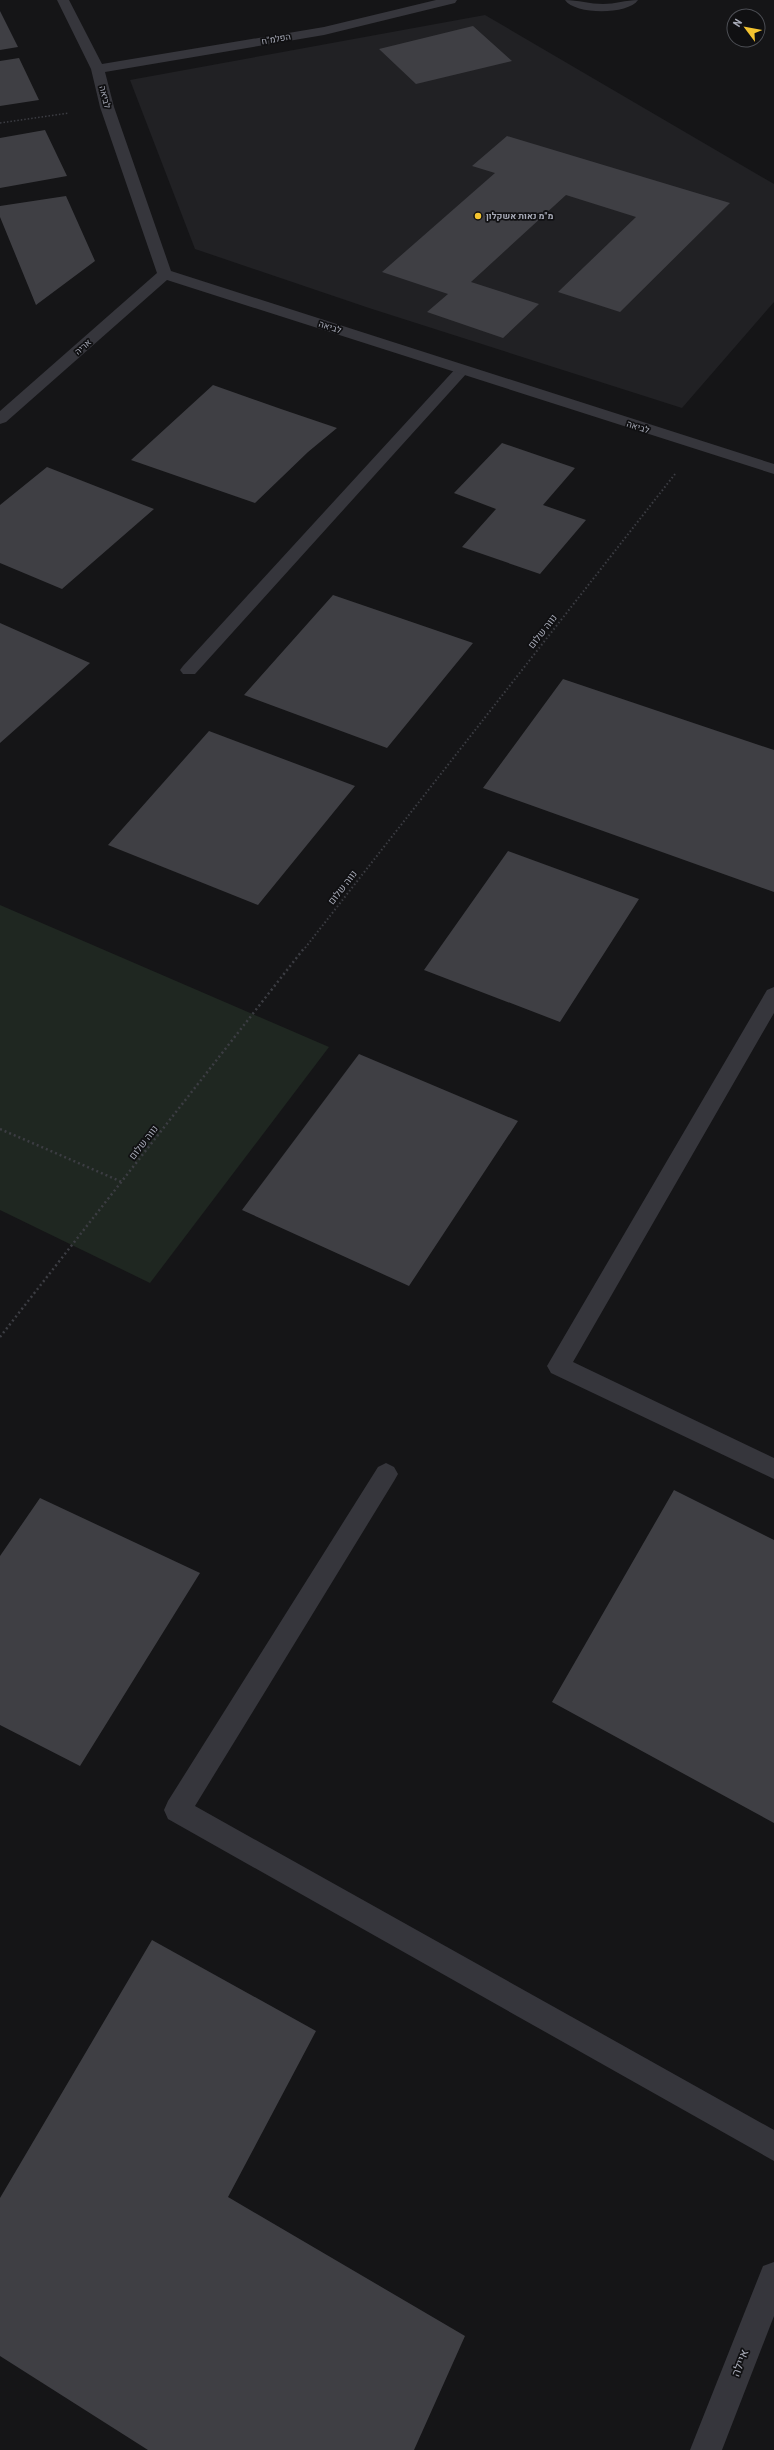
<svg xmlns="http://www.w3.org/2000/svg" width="774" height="2450" viewBox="0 0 774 2450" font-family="'Roboto Condensed',Heebo,sans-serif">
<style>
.built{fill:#212124}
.green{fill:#1f2721}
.building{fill:#3f3f44}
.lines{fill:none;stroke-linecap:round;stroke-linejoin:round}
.path-far2{stroke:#3c3d43;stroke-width:1.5;stroke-dasharray:1.5 2;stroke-linecap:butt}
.path-far1{stroke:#3c3d43;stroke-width:2;stroke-dasharray:1.5 2.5;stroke-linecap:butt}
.path{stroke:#3c3d43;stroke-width:2.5;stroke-dasharray:2 3;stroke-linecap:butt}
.lane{fill:#36363c;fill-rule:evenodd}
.street{fill:#36363c;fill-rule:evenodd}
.poi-dot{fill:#f4c430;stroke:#101012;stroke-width:1.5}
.labels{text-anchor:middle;stroke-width:3.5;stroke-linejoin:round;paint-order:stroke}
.far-street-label{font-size:9px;fill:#a7aab7;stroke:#101012}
.far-poi-label{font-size:9px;font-weight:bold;fill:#a7aab7;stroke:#101012;text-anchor:start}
.street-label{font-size:10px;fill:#a7aab7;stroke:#101012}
.near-street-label{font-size:12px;fill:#a7aab7;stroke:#101012}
</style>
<rect width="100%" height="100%" fill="#151517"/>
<path class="built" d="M485 15 774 184V302L682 408 369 308 195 249 130 80Z"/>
<path class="green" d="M0 905 329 1047 150 1283 0 1210Z"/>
<path class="building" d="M0 11 18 47 0 50Z
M473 26 512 61 416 84 379 49Z
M19 58 39 100 0 106V61Z
M45 130 67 176 0 188V138Z
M507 136 670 185 730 203 620 312 558 292 636 217 566 195 471 282 539 304 503 338 427 312 448 294 382 272 495 173 472 166Z
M66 196 95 261 36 305 0 217V206Z
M213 385 281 409 337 428 308 452 255 503 131 460Z
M502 443 575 468 543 505 586 520 540 574 462 547 496 509 454 493Z
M47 467 154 509 62 589 0 563V505Z
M333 595 473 643 387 748 244 695Z
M0 623 90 663 0 743Z
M563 679 774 750V892L483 788Z
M209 731 355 786 258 905 108 845Z
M508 851 639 899 560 1022 424 970Z
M359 1054 518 1121 409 1286 242 1210Z
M674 1490 774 1540V1823L552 1702Z
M40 1498 200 1573 80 1766 0 1725V1556Z
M152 1940 316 2031 228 2197 465 2336 414 2450H148L0 2356V2198Z"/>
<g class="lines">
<path class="path-far2" d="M0 123 69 113"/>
<path class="path-far1" d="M305 948 675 474"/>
<path class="path" d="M0 1129 122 1182
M0 1337 305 947"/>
<path class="lane" d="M565 0C578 0 590 4 603 4 615 4 626 0 638 0 628 15 575 15 565 0Z
M462 365 470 370 467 373 195 674H183L180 670 183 666 457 367Z
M774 987V1013L573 1362 774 1458V1479L551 1373 547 1366 767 990Z
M386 1463 394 1467 398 1474 394 1481 195 1806 774 2130V2161L168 1819 164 1810 168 1801 378 1467Z"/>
<path class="street" d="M57 0H69L102 64 324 27 436 0H457L455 3 324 35 105 72 114 107 171 271 774 464V474L167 280 6 422 0 424V411L157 273 100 107 91 69Z
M774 2262V2316L722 2450H690L763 2266Z"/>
</g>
<circle class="poi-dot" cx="478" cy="216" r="4"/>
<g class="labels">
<g class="far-street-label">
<text transform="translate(276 39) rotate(-10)" y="3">הפלמ"ח</text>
<text transform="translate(105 97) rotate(76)" y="3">לביאה</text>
<text transform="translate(330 327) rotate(18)" y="3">לביאה</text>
<text transform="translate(83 347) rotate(-41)" y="3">אריה</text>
<text transform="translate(638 427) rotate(18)" y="3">לביאה</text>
</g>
<g class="far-poi-label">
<text x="486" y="219">מ"מ נאות אשקלון</text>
</g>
<g class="street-label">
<text transform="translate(542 631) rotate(-52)" y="4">נווה שלום</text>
<text transform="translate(342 887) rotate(-52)" y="4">נווה שלום</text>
<text transform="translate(143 1142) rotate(-52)" y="4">נווה שלום</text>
</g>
<g class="near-street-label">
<text transform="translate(740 2363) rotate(-69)" y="4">איילה</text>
</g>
</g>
<g transform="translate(746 28) rotate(302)"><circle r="19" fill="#101012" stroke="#4c4e54"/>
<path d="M0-3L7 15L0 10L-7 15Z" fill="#f4c430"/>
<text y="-6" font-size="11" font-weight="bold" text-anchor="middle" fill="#a7aab7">N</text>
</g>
</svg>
